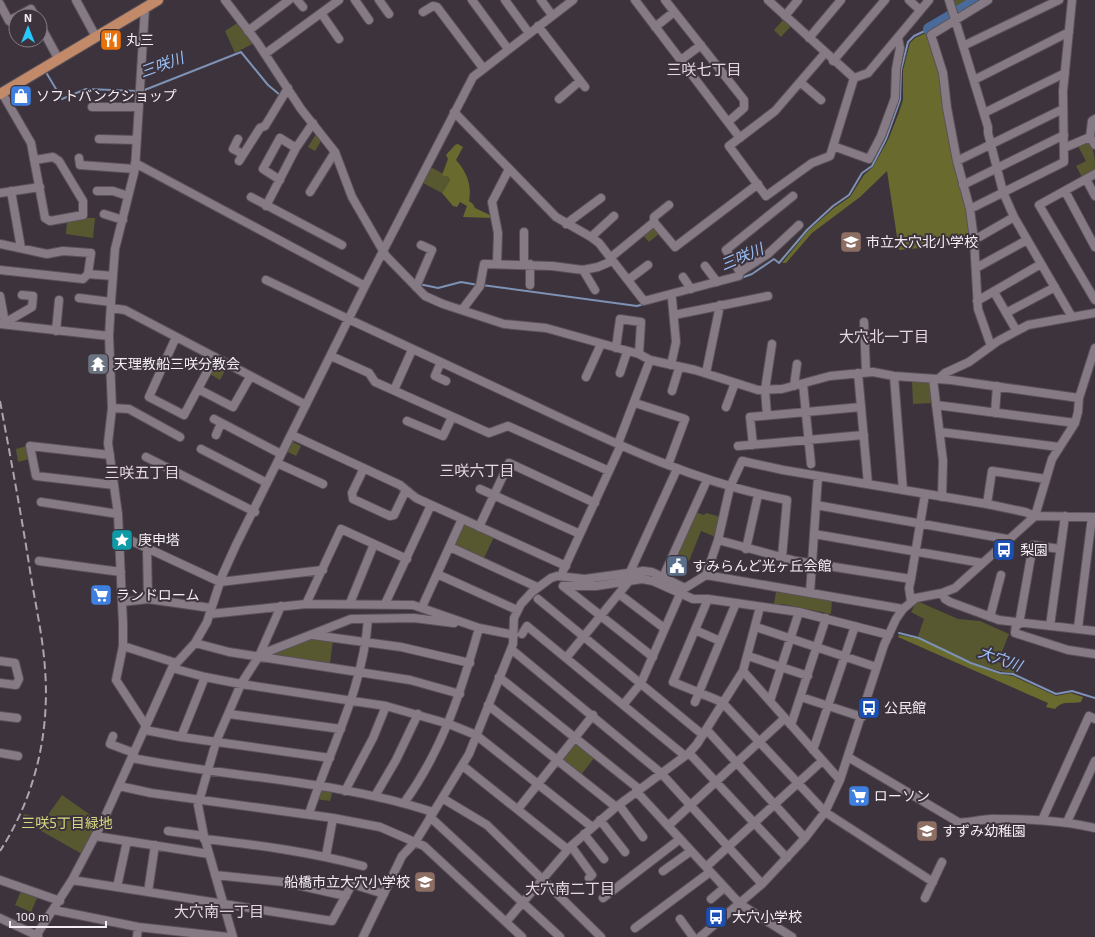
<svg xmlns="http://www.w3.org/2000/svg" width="1095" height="937" viewBox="0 0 1095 937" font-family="'Exo 2','Noto Sans JP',sans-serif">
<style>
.green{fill:#57582f}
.forest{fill:#696b2e}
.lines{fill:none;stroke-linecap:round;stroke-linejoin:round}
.stream{stroke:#7d92b4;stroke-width:2}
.river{stroke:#4a6b99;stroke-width:12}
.minor-casing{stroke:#5a5159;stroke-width:10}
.major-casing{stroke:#5a5159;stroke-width:12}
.minor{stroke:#867a85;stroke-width:8}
.major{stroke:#c38a69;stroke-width:10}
.rail{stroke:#ada5ac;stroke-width:2;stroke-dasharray:8 4;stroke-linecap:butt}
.labels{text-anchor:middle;stroke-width:4;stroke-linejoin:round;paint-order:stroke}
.poi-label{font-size:14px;fill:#f4eef4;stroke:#3d333c;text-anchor:start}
.park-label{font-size:14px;fill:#d7da81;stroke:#3d333c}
.water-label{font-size:15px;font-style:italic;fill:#9ac1f9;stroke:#3d333c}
.neighbourhood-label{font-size:15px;fill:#e5d8e4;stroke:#3d333c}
</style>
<rect width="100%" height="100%" fill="#3d333c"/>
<path class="green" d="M953 0H975L956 11Z
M784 19 791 26 781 37 774 30Z
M239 22 254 43 235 53 225 31Z
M316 134 321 141 315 151 308 147Z
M1086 140C1095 145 1095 160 1095 170L1082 177 1076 166 1086 161 1078 146Z
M429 166C435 170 446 174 450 180L442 193 421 182Z
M85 218H95L93 238 66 234 67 221Z
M650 228H656L660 233 649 242 642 234Z
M221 365 227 367 220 380 210 374 214 366Z
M912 381H927L929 383 932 403 913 404Z
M291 441 301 446 296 456 286 451Z
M27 446 29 459 18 462 16 449Z
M695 512 704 515 706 513 721 517 716 537 701 531 689 561 675 555Z
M465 524 494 537 483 560 454 547 462 525Z
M776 592 832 600 831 614 782 604H774Z
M917 601 958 619 980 621 1009 634 998 662 1016 669 1014 673C980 670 948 651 918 636L924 619 911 612Z
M311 636 333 640 330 663 273 656 274 652Z
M573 742 595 757 580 776 561 760Z
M319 789 333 790 330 801 316 799Z
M62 795 99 821 82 854 22 820 24 814 45 819Z
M21 891 37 898 31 912 15 905Z"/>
<path class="forest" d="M928 32C948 98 965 174 972 243L899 250 887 171 860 197 812 233 786 263H782L808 231 834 208 850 197 864 175 873 167 888 140 898 115 903 100V70L910 43 915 38Z
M458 144 463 147 456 160C467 172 472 186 469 201L473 204 475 208 492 216V218L463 217 467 206 460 202 457 207 453 206 442 193 450 180 448 177 442 175 448 159 446 155 455 145Z
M899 635 920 639 972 664 999 674 1013 676 1056 696 1071 693 1083 697 1081 702C1072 704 1062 700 1055 709L1046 707 1048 703 898 637Z"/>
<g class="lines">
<path class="stream" d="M47 74 62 99 86 89 138 91
M142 91 241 52 268 85 280 95
M741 278 752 274 774 259 779 263 807 230 833 206 849 195 862 173 872 166 886 139 900 100 901 70 908 42 914 36 929 29
M419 284 438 288 461 282 478 285
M482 285 637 306 644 304
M899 633 919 638 971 663 1000 673 1013 674 1056 694 1072 691 1095 698"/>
<path class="river" d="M929 29 978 0"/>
<g class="minor-casing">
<path id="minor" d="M76 0 96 37
M225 0 257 42 301 109 335 152 352 197 386 256 425 296 443 304 504 324 546 328 639 354 650 360 695 370 758 390 782 389 830 376 873 372 894 376 951 380 1079 398
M297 0 303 7
M355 0 369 20
M379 0 389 14
M472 0 508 49
M505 0 529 33
M541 0 552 15
M635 0 740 138
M665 0 744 100V108L728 122
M768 0 854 78 868 73 929 0
M909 0 920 10
M949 0 988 127V133L1003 192 1014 217 1072 317
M988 0 931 35 943 73 947 108 957 161 970 209 974 240 978 309 991 346
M0 4 9 21 16 17
M145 7 135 169 115 249 111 302 109 336 112 408 108 443 118 514 123 624V646L116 680 146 726
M423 12 433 6 437 7 483 68
M321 13 339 39
M18 16 31 9 35 16
M785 16 798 0
M40 25 59 60
M538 26 585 87
M655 27 674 12
M248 31 289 0
M809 38 841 0
M963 46 1059 0
M825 53 775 111 729 146 766 196 812 163 830 156 854 78
M265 54 339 0
M681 60 701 45
M833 61 885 0
M974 80 1069 32
M800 82 821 100
M2 93 31 143 45 218 50 221 83 215V201L59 161 53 157 35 160
M559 99 580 81
M92 107H139
M454 112 556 217 591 237 599 243 644 301 739 276 740 272 726 250 793 196
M984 113 1065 73
M1090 137 1092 121 1095 119
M99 139 137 140
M238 139 233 149 243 154
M833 146 869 159 881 136 895 98 896 69 900 48 898 38
M1064 148 1090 137 1095 145
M79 158 80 165 135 169
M239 161 260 128 265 126 288 88
M957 161 1063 109
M135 163 365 286
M1095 174 1039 205 1095 300
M1086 179 1095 196
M280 180 263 169 280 138 296 148
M963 185 1064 135
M11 191 21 248
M97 191H113L128 196
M1065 191 1095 247
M310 192 335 152
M0 193 40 187
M251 197 342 245
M669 205 654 217V222L675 247 758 184
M266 206 296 148 313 123
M970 209 1064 162 1063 91 1072 0
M104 214 123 220
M566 224 601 198
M591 237 614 216
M974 240 1014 217
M0 244 47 254 63 251 91 253 88 274 83 279 0 270
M610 258 654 222
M497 264 498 233 492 202 509 169
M524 264V232
M530 264V285
M705 266 717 282
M976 268 1027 240
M583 270 595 290
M740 272 768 254 799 225
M88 274 113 276
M683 277 691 289
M266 280C354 322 442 363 531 404 614 443 696 483 787 500L782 557
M628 280 648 265
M416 287 432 250 421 245
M994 292 1016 330
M0 296 5 323
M79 298 111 302
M977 301 1041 264
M111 308 125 310 306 405
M462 310 480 286 484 264 552 266 583 270 598 267 612 261
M1006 313 1055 287
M674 315 768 296
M864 322 866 372
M0 324 109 336
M3 324 32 307 33 296 22 295
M56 331 59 300
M176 337 149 397 184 415 215 357
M616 348 620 319 641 322 639 354
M331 356 369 373 375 382 489 433 508 426 609 471
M440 364 435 376 446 381
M671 365 676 342 672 299
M620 373 627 352
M706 373 720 305
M858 373 868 484
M894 376 903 490
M586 377 601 344
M933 379 943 461 942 497
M938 379 945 373 969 362 998 341 1028 325 1095 313
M803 384 811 464
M794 386 797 364
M198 389 233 407 250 377
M394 390 412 350
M672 391 679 368
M635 403 685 419 668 465
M936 405 1075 423
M726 407 735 383
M112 408 129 409 180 437
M995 413 997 386
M767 415 765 390 772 344
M214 419 281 454
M407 421 443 436 452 417
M940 432 1059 447
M216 435 221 423
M292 435 400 485 416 498 566 566
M753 445 750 417 861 407
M738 446 864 435
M201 449 267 483
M110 455 30 446 36 476 114 485
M146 457 255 512
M277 463 323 484
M364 468 352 493 353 499 390 516 394 515 406 490
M480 489 580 534
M41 502 118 514
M987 504 992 471 1046 479
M816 505 1007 539
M479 527 509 463 595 503
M814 534 982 563
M119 535 220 582 323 570
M718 540 796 561 911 579 909 588 911 601
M450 547 537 587
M147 548 148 599
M746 549 758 495
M39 561 121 572
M563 571 620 447 619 441 650 360
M630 572 677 469
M437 574 517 610
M706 575 718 540 730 487 742 461 783 470 987 504 1025 512 1035 516 1095 517
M663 577 707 480
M911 579 925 494
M563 586H596L642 579 653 581 693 599H708L799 612 889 635
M563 586 653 657
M810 593 818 476
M942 593 945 599 950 602 999 620 1095 631
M619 594 664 628
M538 599 703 735
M708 599 673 682 722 702 825 812 933 882
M122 602 148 599 211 608
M350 603 374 544
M306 604 341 529 407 559
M385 604 431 505
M422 607 462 519
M210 614 306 604 413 605 479 628 514 635
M990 617 1001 575
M1016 623 1015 633 1068 650 1095 654
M1019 624 1033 545 1060 549
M1050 626 1065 516
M756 627 876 667
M1078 628 1092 517
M695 630 720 641
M522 634 527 626 684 755
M313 635 401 647 470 663
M195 643 229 652 410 680 460 694
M123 646 176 663
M511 649 661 773 762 884
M259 655 351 619 414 618 454 623
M748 656 808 676
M566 658 630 580
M0 661 15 663 19 679 16 685 0 683
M172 668 205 677 241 684 386 706 449 724 476 735 592 827
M743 671 840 780
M499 677 639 789
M801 697 862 717
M770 701 799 612
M695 702 736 603
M488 705 616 807
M623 705 641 683 680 594
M229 714 341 729
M0 716 17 718
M791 725 826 618
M145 730 181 737 330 758
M707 730 805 838
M113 736 110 744 134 753
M181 737 205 677
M813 750 855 626
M0 753 18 756
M689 753 787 858
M848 757 958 822C964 824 982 819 991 819 1026 819 1060 820 1095 828
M132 758C232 778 335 780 433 812
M463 766 567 849
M119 786 151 793 333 818 380 827 424 846 522 937
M345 791 373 738 386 706
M636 791 740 904 792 937
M375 796 396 760 418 714
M442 798 487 825 601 937
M404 803C443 749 461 692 479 628
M619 805 643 837
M518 809 593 715
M309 814C330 748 363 690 368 619
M430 817 560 937
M600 820 625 852
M1042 820 1089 716 1095 719
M1067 822 1095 761
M668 826 785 718
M168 831 204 836
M584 834 604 859
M95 836 209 854
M204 839C258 845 311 852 363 866
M571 846 592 875 589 878
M326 856 333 818
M706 867 822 761
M663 871 691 851
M215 875 284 882 346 896
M0 880 60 901
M72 880 332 921 352 884 384 894
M117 887 127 841
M148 892 155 845
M603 898 680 839
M925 898 942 862
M711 899 724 888
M54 910 138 927 228 937
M0 918 38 936
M680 919 693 937
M506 922 571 846 616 807 689 753 697 744 743 671 760 607
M635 928 710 872
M37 937 39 931 72 880 103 821 172 668 195 643 207 622 222 576 236 545 365 286 473 77 573 0
M137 937 138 927
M233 937 204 836 198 805 216 742 241 684 259 656 281 606
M363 937 402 856 416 841 469 754 513 644 514 618 521 604 532 592 551 578 557 576 585 579 643 571 652 572 685 588 706 575 903 609
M700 937 762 884 805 838 825 812 840 780 884 645 896 619 903 609 916 598 942 593 955 588 1035 516 1052 459 1075 423 1078 412 1079 398 1095 348"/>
</g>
<g class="major-casing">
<path id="major" d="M0 94 158 0"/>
</g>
<use href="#minor" class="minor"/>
<use href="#major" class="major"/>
<path class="rail" d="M0 401C11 460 22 518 31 577 36 607 43 638 45 669 50 733 35 797 0 851"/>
</g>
<defs>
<g id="restaurant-square" transform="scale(1.15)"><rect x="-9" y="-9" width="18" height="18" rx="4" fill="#e8710a" stroke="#3d333c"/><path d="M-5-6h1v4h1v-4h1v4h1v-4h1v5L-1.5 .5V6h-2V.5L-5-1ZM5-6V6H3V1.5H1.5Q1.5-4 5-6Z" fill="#fff"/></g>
<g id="shop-square" transform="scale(1.15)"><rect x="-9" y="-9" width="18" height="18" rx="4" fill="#3f7fe0" stroke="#3d333c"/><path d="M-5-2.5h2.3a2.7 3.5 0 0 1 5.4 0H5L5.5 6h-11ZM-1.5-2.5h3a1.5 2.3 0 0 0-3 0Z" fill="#fff"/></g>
<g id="school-square" transform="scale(1.15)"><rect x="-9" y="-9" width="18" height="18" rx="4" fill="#8d6e63" stroke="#3d333c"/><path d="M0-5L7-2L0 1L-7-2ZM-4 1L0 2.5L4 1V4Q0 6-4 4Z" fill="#fff"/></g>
<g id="temple-square" transform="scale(1.15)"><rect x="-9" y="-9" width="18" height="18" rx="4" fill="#6b7280" stroke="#3d333c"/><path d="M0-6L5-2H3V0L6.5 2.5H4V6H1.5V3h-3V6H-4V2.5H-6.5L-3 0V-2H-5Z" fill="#fff"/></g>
<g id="sight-square" transform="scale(1.15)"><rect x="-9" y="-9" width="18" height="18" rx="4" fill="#0f9aa8" stroke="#3d333c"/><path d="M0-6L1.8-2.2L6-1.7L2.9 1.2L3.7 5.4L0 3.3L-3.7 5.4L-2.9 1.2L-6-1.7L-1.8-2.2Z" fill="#fff"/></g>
<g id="bus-square" transform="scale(1.15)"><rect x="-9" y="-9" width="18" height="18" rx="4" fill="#1a4fb4" stroke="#3d333c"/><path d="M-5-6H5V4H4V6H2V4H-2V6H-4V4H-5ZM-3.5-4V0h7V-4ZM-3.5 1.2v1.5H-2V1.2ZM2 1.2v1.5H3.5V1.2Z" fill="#fff"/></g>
<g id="civic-square" transform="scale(1.15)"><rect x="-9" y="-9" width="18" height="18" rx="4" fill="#5c6f8a" stroke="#3d333c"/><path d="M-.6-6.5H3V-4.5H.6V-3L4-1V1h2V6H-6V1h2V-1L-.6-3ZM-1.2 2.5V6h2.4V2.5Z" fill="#fff"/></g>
<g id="supermarket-square" transform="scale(1.15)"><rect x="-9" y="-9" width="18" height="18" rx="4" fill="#3f7fe0" stroke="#3d333c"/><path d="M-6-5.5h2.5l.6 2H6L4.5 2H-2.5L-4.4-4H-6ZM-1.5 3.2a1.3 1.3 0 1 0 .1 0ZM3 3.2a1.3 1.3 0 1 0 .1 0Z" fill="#fff"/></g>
</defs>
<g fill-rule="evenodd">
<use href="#restaurant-square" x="111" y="40"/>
<use href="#shop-square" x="21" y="96"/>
<use href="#school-square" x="851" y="242"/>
<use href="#temple-square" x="98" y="364"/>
<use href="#sight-square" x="122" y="540"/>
<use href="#bus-square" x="1004" y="550"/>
<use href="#civic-square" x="677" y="566"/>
<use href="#supermarket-square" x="101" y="595"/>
<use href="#bus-square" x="869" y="708"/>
<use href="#supermarket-square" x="859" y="796"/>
<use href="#school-square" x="927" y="831"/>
<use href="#school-square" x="425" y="882"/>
<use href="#bus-square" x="716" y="917"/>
</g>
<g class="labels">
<g class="poi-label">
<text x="126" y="45">丸三</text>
<text x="36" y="101">ソフトバンクショップ</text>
<text x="866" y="247">市立大穴北小学校</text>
<text x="114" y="369">天理教船三咲分教会</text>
<text x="138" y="545">庚申塔</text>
<text x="1020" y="555">梨園</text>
<text x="692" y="571">すみらんど光ヶ丘会館</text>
<text x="116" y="600">ランドローム</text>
<text x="884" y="713">公民館</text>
<text x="874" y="801">ローソン</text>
<text x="942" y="836">すずみ幼稚園</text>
<text x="410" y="887" text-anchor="end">船橋市立大穴小学校</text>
<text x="732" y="922">大穴小学校</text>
</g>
<g class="park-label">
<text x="67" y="828">三咲5丁目緑地</text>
</g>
<g class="water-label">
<text transform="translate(162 65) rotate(-20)" y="5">三咲川</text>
<text transform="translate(742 257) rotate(-23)" y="5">三咲川</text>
<text transform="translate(1000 659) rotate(20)" y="5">大穴川</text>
</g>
<g class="neighbourhood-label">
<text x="704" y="75">三咲七丁目</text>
<text x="884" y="342">大穴北一丁目</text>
<text x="477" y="476">三咲六丁目</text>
<text x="142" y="478">三咲五丁目</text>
<text x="570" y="894">大穴南二丁目</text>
<text x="219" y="917">大穴南一丁目</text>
</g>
</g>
<g transform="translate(28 28)"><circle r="19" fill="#3d333c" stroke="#867e86"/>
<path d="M0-3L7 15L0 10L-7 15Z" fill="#26c9fe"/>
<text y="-6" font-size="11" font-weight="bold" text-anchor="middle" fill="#f4eef4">N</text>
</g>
<path d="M10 921v6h96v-6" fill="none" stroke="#f4eef4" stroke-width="2"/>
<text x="16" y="921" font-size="12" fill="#f4eef4" stroke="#3d333c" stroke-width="3" paint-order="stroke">100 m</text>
</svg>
